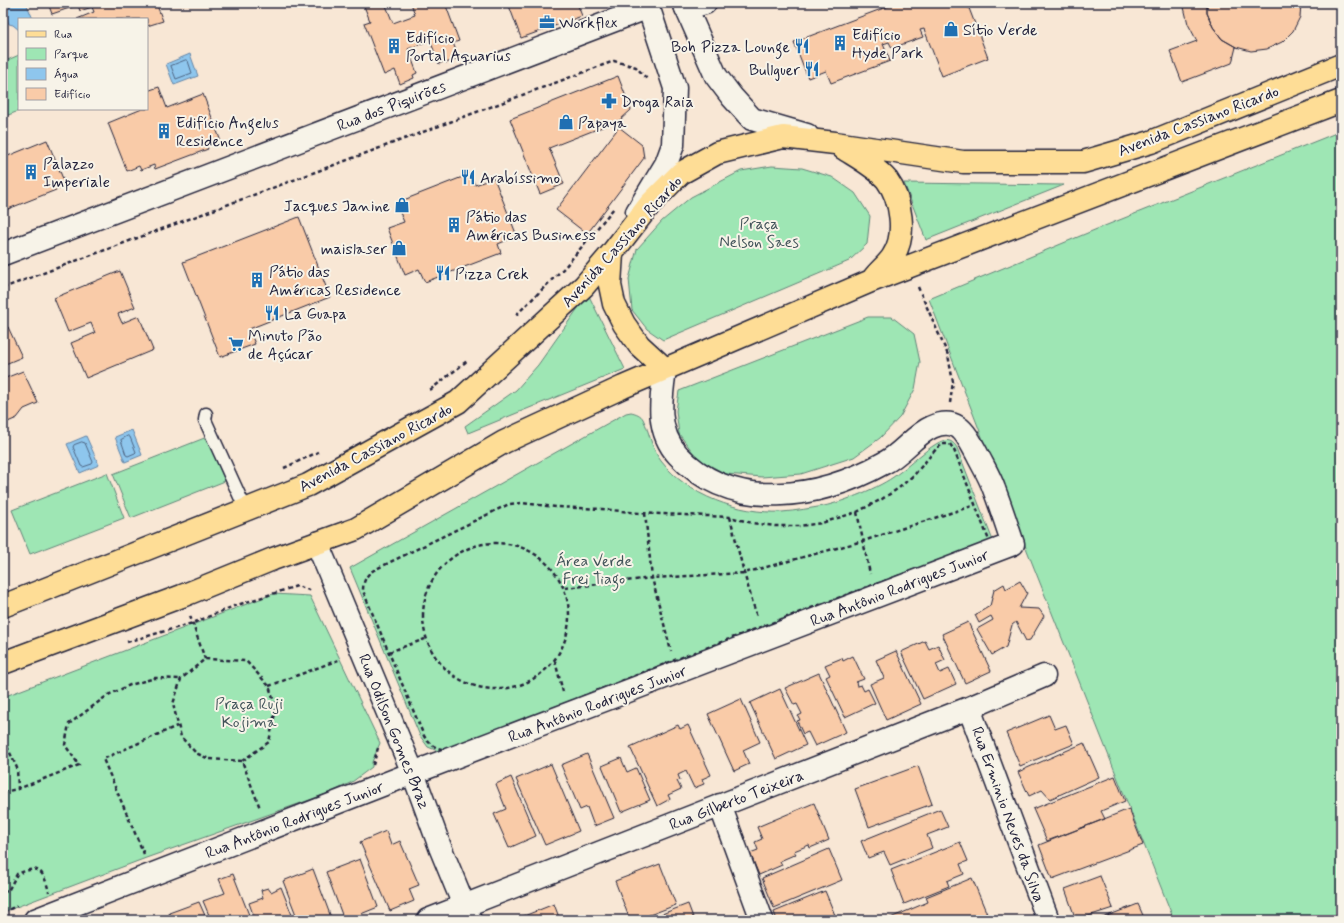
<svg xmlns="http://www.w3.org/2000/svg" width="1344" height="923" viewBox="0 0 1344 923" font-family="Mynerve,sans-serif">
<style>
.green{fill:#9ee6b4;stroke:#608478}
.water{fill:#8ec6ed;stroke:#6384a6}
.lines{fill:none;stroke-linecap:round;stroke-linejoin:round}
.shore{stroke:#4d6482;stroke-width:1}
.building{fill:#f9cba8;stroke:#22223b}
.service-casing{stroke:#22223b;stroke-width:15}
.minor-casing{stroke:#22223b;stroke-width:25}
.tertiary-casing{stroke:#22223b;stroke-width:25}
.primary-casing{stroke:#22223b;stroke-width:25}
.path{stroke:#22223b;stroke-width:2.5;stroke-dasharray:4 3;stroke-linecap:butt}
.service{stroke:#f7f3e8;stroke-width:12}
.minor{stroke:#f7f3e8;stroke-width:22}
.tertiary{stroke:#f7f3e8;stroke-width:22}
.primary{stroke:#fedd96;stroke-width:22}
.labels{text-anchor:middle;stroke-width:4;stroke-linejoin:round;paint-order:stroke}
.poi-label{font-size:16px;fill:#22223b;stroke:#f7f3e8;text-anchor:start}
.street-label{font-size:16px;fill:#22223b;stroke:#f7f3e8}
.park-label{font-size:16px;fill:#415359;stroke:#f7f3e8}
</style>
<rect width="100%" height="100%" fill="#f8e7d5"/>
<filter id="ink" filterUnits="userSpaceOnUse"><feTurbulence type="fractalNoise" baseFrequency=".025" numOctaves="2"/><feDisplacementMap in="SourceGraphic" scale="8" xChannelSelector="R" yChannelSelector="G"/><feConvolveMatrix kernelMatrix="1 2 1 2 8 2 1 2 1" color-interpolation-filters="sRGB"/></filter>
<g filter="url(#ink)">
<path class="green" d="M19 55V109H24L3 117V62Z
M1341 131V920H1174L984 442 929 299 1097 229Z
M772 166 802 168 832 177 855 193 870 216 867 244 849 261 663 340 647 329 632 310 629 279 637 249 662 221 691 197 741 171Z
M904 183 1064 185 926 240Z
M588 294 625 369 468 433 465 426 516 390 538 365Z
M868 317H892L914 334 920 362 915 389 900 417 880 438 854 457 801 474 762 477 726 474 698 459 679 434 676 411 679 391Z
M631 412C636 413 641 415 643 419 650 433 651 448 661 461 688 496 739 514 782 512 796 511 811 508 824 506 843 502 881 487 896 475 909 466 929 446 942 441 949 439 954 442 957 448L995 546 443 753 428 747 420 736 350 568 626 413Z
M207 437 225 481 131 518 113 474Z
M107 473 124 518 30 554 12 510Z
M273 594 310 596 380 743 372 762V767L352 782 332 792 146 858 3 912V697Z"/>
<path class="water" d="M17 3H26L33 19H19V30L13 25 9 24 3 9Z
M190 54 198 76 174 85 166 64Z
M132 430 142 455 125 462 115 437Z
M86 436 99 465 80 473 67 444Z"/>
<g class="lines">
<path class="shore" d="M186 60 188 61 192 73 176 79 171 66Z
M128 436 130 437 136 452 135 453 128 456 126 455 121 440Z
M82 442 85 443 93 462 92 464 83 467 81 466 73 447 74 445Z"/>
</g>
<path class="building" d="M48 3H156L163 21 147 26V19H77L94 12 92 7 80 11 78 5 52 14Z
M370 3H385L393 23 415 15 411 3H445L459 41 453 43 459 58 446 63 445 61 439 64 430 40 408 49 417 73 413 75 414 78 400 84 395 70 384 75 364 23 370 21 364 6Z
M508 3H577L582 16 521 38Z
M897 3H967L988 58 942 76 924 29 920 30 923 37 892 48 889 42 883 44 890 61 831 83 826 71 808 78 794 42Z
M1183 3H1207V13L1213 27 1222 39 1236 47 1232 63 1182 82 1170 51 1197 41 1188 24Z
M1207 3H1301L1300 17 1293 31 1282 42 1267 49 1251 51 1236 47 1222 39 1213 27 1207 13Z
M618 76 631 110 620 120 549 148 564 184 540 194 510 119Z
M159 87 167 108 203 94 220 139 206 144 208 149 155 169 154 165 141 170 139 166 127 171 108 123 142 109H147V91Z
M619 127 642 145 644 158 587 234 556 210Z
M47 140 66 186 3 211V158Z
M470 174 475 185 494 178 517 236 498 244 501 253 425 282 419 269 405 275 387 228 404 222 396 203Z
M299 217 330 297 249 329 255 344 220 357 183 262Z
M120 271 135 307 118 314 122 323 139 316 153 350 86 378 71 343 95 333 91 323 68 332 54 298Z
M8 327 22 357 3 365V329Z
M23 371 38 403 24 409 17 418 3 424V379Z
M1020 581 1027 593 1019 608 1039 609 1044 616 1030 640 1026 641 1016 622 1012 625 1006 647 992 655 977 629 993 620 991 616 979 623 975 615 990 606 994 590 1004 584 1006 589Z
M968 622 991 671 965 683 942 634Z
M925 641 929 649 938 645 945 660 936 664 940 673 949 669 956 684 923 699 901 652Z
M896 651 921 704 886 720 870 684 884 678 876 660Z
M853 656 864 679 856 682 857 686 861 685 864 691 868 689 875 703 845 717 826 677 830 675 825 665 842 658 843 661Z
M819 673 846 732 815 746 808 732 803 734 797 721 800 720 798 716 802 714 797 704 794 705 785 688Z
M780 689 806 745 776 759 750 703Z
M741 699 760 742 743 750 749 764 734 771 708 714Z
M1049 715 1055 729 1066 725 1074 744 1020 766 1006 733Z
M678 725 680 729 688 725 711 775 702 779 704 784 694 788 686 771 678 775 680 780 677 781 681 789 668 795 670 799 657 806 630 747Z
M1084 743 1099 777 1050 799 1042 790 1029 796 1018 772Z
M587 754 614 818 594 826 587 807 580 810 561 765Z
M621 758 627 772 636 768 650 800 621 812 602 766Z
M551 764 579 831 545 845 516 779Z
M918 766 932 804 869 827 855 789Z
M1115 776 1125 801 1101 811 1105 819 1047 841 1033 809Z
M511 777 536 836 509 848 494 814 506 809 496 784Z
M814 803 829 840 810 848 809 845 794 851 796 854 780 861 782 865 759 875 750 853 758 850 755 842 762 839 757 827Z
M940 809 948 827 927 835 932 848 890 865 884 852 868 858 861 841Z
M1129 809 1143 845 1052 879 1039 845Z
M386 831 391 845 400 841 419 885 409 889 414 901 390 911 360 842Z
M960 842 968 861 960 864 964 874 947 881 949 886 904 904 891 870Z
M829 849 842 880 774 908 762 878Z
M360 859 378 907 361 914 362 918 357 920H344L326 872Z
M660 864 676 905 636 920H630L615 881Z
M313 869 332 920H298L283 881Z
M233 874 251 920H211L203 901 225 893 219 879Z
M1100 876 1113 908 1076 920 1065 889Z
M972 878 987 914 971 920H959L958 918 953 920H888V919L928 902 926 897Z
M281 887 294 920H255L249 903 263 898 261 890 268 888 271 892Z
M825 891 837 920H777L774 912Z
M199 902 207 920H172L169 913Z
M554 904 560 920H514Z
M688 904 694 920H646Z
M1138 904 1145 920H1097Z"/>
<g class="lines">
<g class="service-casing">
<path id="service" d="M206 414 205 420 246 510"/>
</g>
<g class="minor-casing">
<path id="minor" d="M686 8 705 3
M3 254 649 7
M317 543 413 773 440 847 470 920
M969 708 1048 920
M720 805 762 920
M35 920 413 773 1013 544C1007 526 1001 507 994 489 990 477 983 466 977 454 973 447 966 432 958 427 950 422 941 423 932 427 914 435 902 454 884 463 821 498 733 514 678 455 655 430 661 398 665 369
M428 920 969 708 1044 676"/>
</g>
<g class="tertiary-casing">
<path id="tertiary" d="M684 3 716 76 732 97 752 119 807 135
M637 212 666 164 673 145 675 88 647 3"/>
</g>
<g class="primary-casing">
<path id="primary" d="M843 148C857 157 876 167 887 180 901 199 907 235 893 256 888 264 879 271 873 279
M612 253 610 285 614 304 624 324 639 345 665 369
M3 606 308 485 458 402 584 286 612 253 650 204 681 173 717 153 783 137 835 143 963 162H1083L1151 142 1341 65
M3 663 182 596 273 559 356 529 504 442 623 387 871 281 1341 101"/>
</g>
<path class="path" d="M918 287 948 355 953 382 950 403
M3 288 614 61 636 67 648 80
M516 315 565 267 614 208
M430 390 467 361
M943 444H950L954 450 990 543C809 607 629 676 452 750 439 750 431 747 424 736L363 591C363 581 366 575 374 570L509 504 522 503 556 507 602 509 639 513 730 517 752 523 775 526H799L822 523 857 512 882 499 899 488 915 474 937 448Z
M284 468 318 452
M857 512 870 574
M645 513 652 578 671 651
M730 517 744 573 757 617
M423 616a73 73 0 1 1 146 0a73 73 0 1 1-146 0Z
M565 588 652 578 744 573 863 541 975 505
M190 616 205 659
M127 642 193 623 234 606 297 586 312 591
M389 652 425 639
M555 661 563 692
M269 686 341 659
M3 741 5 742 17 768 18 789
M242 761 209 759 196 753 181 737 173 704 181 679 205 659 246 661 269 686 276 708 269 742 242 761 260 808
M373 765 378 748
M3 792 18 789 79 765 65 745 69 724 108 695 130 685 155 678 181 679
M144 854 103 759 177 726
M3 892 8 891 17 874C39 865 43 869 49 892
M3 912 17 906"/>
<use href="#service" class="service"/>
<use href="#minor" class="minor"/>
<use href="#tertiary" class="tertiary"/>
<use href="#primary" class="primary"/>
</g>
</g>
<defs>
<g id="office-bare" transform="scale(1.2)"><path d="M-6-3h4V-5.5h4V-3h4V5H-6ZM-1-4.5V-3h2v-1.5ZM-6 0V1H6V0Z" fill="#1f6fb2" stroke="#f7f3e8" stroke-width="2.5" paint-order="stroke"/></g>
<g id="shop-bare" transform="scale(1.2)"><path d="M-5-2.5h2.3a2.7 3.5 0 0 1 5.4 0H5L5.5 6h-11ZM-1.5-2.5h3a1.5 2.3 0 0 0-3 0Z" fill="#1f6fb2" stroke="#f7f3e8" stroke-width="2.5" paint-order="stroke"/></g>
<g id="building-bare" transform="scale(1.2)"><path d="M-4-6H4V6H1V3H-1V6H-4ZM-2.5-4.3h1.7v1.8h-1.7ZM.8-4.3h1.7v1.8H.8ZM-2.5-1h1.7V.8h-1.7ZM.8-1h1.7V.8H.8Z" fill="#1f6fb2" stroke="#f7f3e8" stroke-width="2.5" paint-order="stroke"/></g>
<g id="restaurant-bare" transform="scale(1.2)"><path d="M-5-6h1v4h1v-4h1v4h1v-4h1v5L-1.5 .5V6h-2V.5L-5-1ZM5-6V6H3V1.5H1.5Q1.5-4 5-6Z" fill="#1f6fb2" stroke="#f7f3e8" stroke-width="2.5" paint-order="stroke"/></g>
<g id="pharmacy-bare" transform="scale(1.2)"><path d="M-2-6h4v4h4v4h-4v4h-4v-4h-4v-4h4Z" fill="#1f6fb2" stroke="#f7f3e8" stroke-width="2.5" paint-order="stroke"/></g>
<g id="supermarket-bare" transform="scale(1.2)"><path d="M-6-5.5h2.5l.6 2H6L4.5 2H-2.5L-4.4-4H-6ZM-1.5 3.2a1.3 1.3 0 1 0 .1 0ZM3 3.2a1.3 1.3 0 1 0 .1 0Z" fill="#1f6fb2" stroke="#f7f3e8" stroke-width="2.5" paint-order="stroke"/></g>
</defs>
<g fill-rule="evenodd">
<use href="#office-bare" x="547" y="22"/>
<use href="#shop-bare" x="951" y="29"/>
<use href="#building-bare" x="840" y="43"/>
<use href="#building-bare" x="394" y="46"/>
<use href="#restaurant-bare" x="802" y="46"/>
<use href="#restaurant-bare" x="812" y="69"/>
<use href="#pharmacy-bare" x="609" y="101"/>
<use href="#shop-bare" x="566" y="122"/>
<use href="#building-bare" x="164" y="131"/>
<use href="#building-bare" x="31" y="172"/>
<use href="#restaurant-bare" x="468" y="177"/>
<use href="#shop-bare" x="402" y="205"/>
<use href="#building-bare" x="454" y="225"/>
<use href="#shop-bare" x="399" y="248"/>
<use href="#restaurant-bare" x="443" y="273"/>
<use href="#building-bare" x="257" y="280"/>
<use href="#restaurant-bare" x="272" y="313"/>
<use href="#supermarket-bare" x="236" y="344"/>
</g>
<g class="labels">
<g class="poi-label">
<text x="559" y="28">Workflex</text>
<text x="963" y="35">Sítio Verde</text>
<text x="852" y="40">Edifício<tspan x="852" dy="18">Hyde Park</tspan></text>
<text x="406" y="43">Edifício<tspan x="406" dy="18">Portal Aquarius</tspan></text>
<text x="790" y="52" text-anchor="end">Boh Pizza Lounge</text>
<text x="800" y="75" text-anchor="end">Bullguer</text>
<text x="621" y="107">Droga Raia</text>
<text x="176" y="128">Edifício Angelus<tspan x="176" dy="18">Residence</tspan></text>
<text x="578" y="128">Papaya</text>
<text x="43" y="169">Palazzo<tspan x="43" dy="18">Imperiale</tspan></text>
<text x="480" y="183">Arabíssimo</text>
<text x="390" y="211" text-anchor="end">Jacques Janine</text>
<text x="466" y="222">Pátio das<tspan x="466" dy="18">Américas Business</tspan></text>
<text x="387" y="254" text-anchor="end">maislaser</text>
<text x="269" y="277">Pátio das<tspan x="269" dy="18">Américas Residence</tspan></text>
<text x="455" y="279">Pizza Crek</text>
<text x="284" y="319">La Guapa</text>
<text x="248" y="341">Minuto Pão<tspan x="248" dy="18">de Açúcar</tspan></text>
</g>
<g class="street-label">
<text transform="translate(391 105) rotate(-21)" y="6">Rua dos Piquirões</text>
<text transform="translate(1198 120) rotate(-21)" y="6">Avenida Cassiano Ricardo</text>
<text transform="translate(621 241) rotate(-48)" y="6">Avenida Cassiano Ricardo</text>
<text transform="translate(375 447) rotate(-28)" y="6">Avenida Cassiano Ricardo</text>
<text transform="translate(899 587) rotate(-21)" y="6">Rua Antônio Rodrigues Junior</text>
<text transform="translate(597 703) rotate(-21)" y="6">Rua Antônio Rodrigues Junior</text>
<text transform="translate(395 731) rotate(68)" y="6">Rua Odilson Gomes Braz</text>
<text transform="translate(736 799) rotate(-21)" y="6">Rua Gilberto Teixeira</text>
<text transform="translate(1009 814) rotate(70)" y="6">Rua Erminio Neves da Silva</text>
<text transform="translate(294 819) rotate(-21)" y="6">Rua Antônio Rodrigues Junior</text>
</g>
<g class="park-label">
<text x="759" y="229">Praça<tspan x="759" dy="18">Nelson Saes</tspan></text>
<text x="594" y="566">Área Verde<tspan x="594" dy="18">Frei Tiago</tspan></text>
<text x="249" y="709">Praça Ruji<tspan x="249" dy="18">Kojima</tspan></text>
</g>
</g>
<rect width="1344" height="923" fill="none" stroke="#f7f3e8" stroke-width="16"/>
<rect x="8" y="8" width="1328" height="907" fill="none" stroke="#22223b" stroke-width="1.5" filter="url(#ink)"/>
<rect x="18" y="18" width="130" height="92" fill="#f7f3e8" stroke="#a29fa3"/>
<rect x="26" y="31" width="20" height="6" fill="#fedd96" stroke="#a29fa3"/>
<text x="54" y="38" font-size="12" fill="#22223b">Rua</text>
<rect x="26" y="48" width="20" height="12" fill="#9ee6b4" stroke="#a29fa3"/>
<text x="54" y="58" font-size="12" fill="#22223b">Parque</text>
<rect x="26" y="68" width="20" height="12" fill="#8ec6ed" stroke="#a29fa3"/>
<text x="54" y="78" font-size="12" fill="#22223b">Água</text>
<rect x="26" y="88" width="20" height="12" fill="#f9cba8" stroke="#a29fa3"/>
<text x="54" y="98" font-size="12" fill="#22223b">Edifício</text>
</svg>
